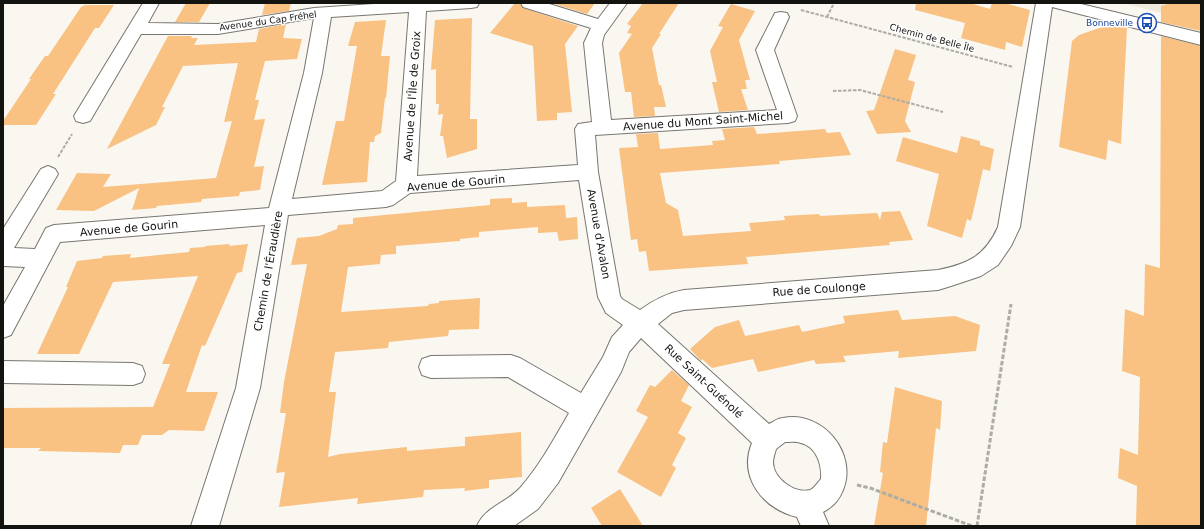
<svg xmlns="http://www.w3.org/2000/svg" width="1204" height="529" viewBox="0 0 1204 529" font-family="'DejaVu Sans',sans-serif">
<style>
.built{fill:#f0eadc}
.building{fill:#f9c182}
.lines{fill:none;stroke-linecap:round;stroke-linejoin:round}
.street-casing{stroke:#787670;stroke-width:2}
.path-far1{stroke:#aeaca6;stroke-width:2;stroke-dasharray:3.5 1.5;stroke-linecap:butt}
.path{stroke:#aeaca6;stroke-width:3;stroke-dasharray:4.5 2;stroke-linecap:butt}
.street{fill:#fff;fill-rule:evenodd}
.labels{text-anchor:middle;stroke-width:3;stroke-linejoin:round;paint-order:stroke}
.far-street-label{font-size:9px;fill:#131310;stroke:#fff}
.far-transit-label{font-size:9px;fill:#164399;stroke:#fff;text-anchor:end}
.street-label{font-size:11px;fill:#131310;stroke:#fff}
</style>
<rect width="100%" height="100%" fill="#faf7f0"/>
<path class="built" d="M1122 3H1201V23Z"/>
<path class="building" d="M186 3H210L199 22H175Z
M265 3H291L289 11 262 15Z
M515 3H520L523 8 578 26 565 44 572 112 557 113V120L537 121 533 46 490 33Z
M551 3H595L587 14Z
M643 3H679L659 34H661L652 48 659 85H661L666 107H654L655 116 634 117 631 92H625L619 53 632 34 627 33 631 26 627 24Z
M916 3H970L990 9 992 3H1004L1030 10 1022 47 1006 42 1005 50 961 38 965 23 915 10Z
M1171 3H1201V31L1161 22V6Z
M731 4 755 11 739 40 750 80H745L747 89H741L748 110 719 112 712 82H717L710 51 723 27 718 26Z
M85 5H114L99 28H95L53 94H56L36 125H3V121L31 79H29L45 56H48L81 7Z
M472 18 470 119H477V149L447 158 443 136H440L443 114 438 115 439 104H436V69L431 70 435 20Z
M386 20 381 56H390L386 98H385L381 133 375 136 374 142H370L367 182 322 185 336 121H344L357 46H348L355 22Z
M286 24 283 38 302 39 297 59 265 61 255 100H259L254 120 265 119 254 167 264 166 260 190 240 192 239 196 202 199 201 202 157 206 156 208 132 210 139 188 94 211 56 210 77 173 111 174 103 187 216 178 232 121 224 122 238 63 183 66 162 107H165L156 125 107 149 168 36H192L191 38H198L194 45 256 42 259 29Z
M1111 24 1127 28 1121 144 1108 140 1106 160 1059 147 1072 41 1079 35Z
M1161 36 1201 46V526H1136L1137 486 1118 478 1120 448 1138 455 1140 377 1122 371 1125 309 1144 316 1145 264 1160 268Z
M895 49 916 55 908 80 915 82 905 121 911 132 877 134 866 111 874 110Z
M754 127 757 134 825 129 827 133 840 132 851 155 779 161 780 164 660 173 666 203 678 210 683 236 751 231 749 223 785 220 784 216 819 214 820 216 877 213 880 220 882 212 900 211 913 240 889 242 890 245 746 257 748 264 649 271 646 251 639 252 637 239 631 240 619 148 638 147 636 134 658 133 660 149 713 145 712 141 725 140 722 129Z
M961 136 980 141V145L994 149 990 171 983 169 971 221 967 219 962 238 927 226 939 174 896 161 903 137 957 153Z
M512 198V203L527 202V207L565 205 566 218 577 217 578 239 559 241 557 232 538 233V227L479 232V237L460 239V241L396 246V254L381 255 380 264 348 267 341 312 428 306 429 304 439 303V301L480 298 479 329 449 330 448 336 389 342 388 348 335 352 329 392H336L328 457 340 454 407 447V451L465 446V437L521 432 522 477 489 480V488L464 491 465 488 424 490 423 497 357 504 358 498 279 507 285 472 276 473 286 413H280L284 382 307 264 291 265 297 238 319 236 337 229 338 225 353 224V218L490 205V199Z
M230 244 229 246 248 244 242 272 237 273 205 346 202 345 186 392H218L204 431 169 430 162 435H142L138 445H123L120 453 38 451 41 448H3V408L153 407 170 364H162L198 276 113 282 79 354H37L68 287H66L77 261 102 258 103 256 131 254 130 258 159 255 189 252 190 248 205 247V246Z
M898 310 902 320 955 316 980 325 976 351 898 358 899 351 843 356 846 362 816 364 814 360 758 372 753 359 712 368 702 359 701 361 690 349 715 327 739 320 745 336 799 325 802 332 845 323 843 316Z
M672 370 689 385 681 401 692 407 678 433 686 438 672 465 676 468 661 497 617 472 648 417 636 411 650 385 655 387Z
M895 387 942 401 940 430 936 428 926 526H874L883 473 880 472 883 442 887 443Z
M620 489 643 526H602L591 508Z"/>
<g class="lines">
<g class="street-casing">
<path id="street" d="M143 3H159L148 23 218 24 314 8 389 3H479L477 7 471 8 426 11 417 176 578 165 575 129 578 124 592 122 584 43 591 28 523 7 521 3H546L598 19 610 3H627L604 35 602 43 611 120 777 110 756 50 775 13 781 12 787 13 789 17 774 50 797 116 795 121 788 123 595 135 598 172 620 296 622 299 640 310C654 300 667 293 684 290L938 270C968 264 985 256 998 227L1036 3H1077L1201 33V45L1052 7 1020 227 1011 246 998 265 981 276 951 286 938 290 684 310 672 313 658 324 769 424C773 422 778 418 783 418 823 410 858 454 843 490 839 500 833 507 823 512L829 526H801L797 517C763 509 738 477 752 443L641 338 629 352 621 372 558 483 538 509 514 526H477C485 507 506 503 520 488 540 465 554 439 569 413L508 377 431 378 422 375 419 367 422 359 431 356 511 355 520 358 581 393 603 357 612 337 623 325 606 313 598 297 579 180 410 193 393 205 386 207 288 215 260 388 219 526H191L236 388 265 225 60 242 11 335 3 338V306L25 267 3 266V229L41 169 48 166 55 169 58 174 14 248 35 249 46 228 54 225 269 208 304 73 314 18 218 34H141L90 121 83 123 76 121 74 116ZM409 12 396 181 382 191 292 199 322 73 331 17ZM785 442C790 442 796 441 801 443 817 447 822 465 821 479 818 482 814 489 810 490 794 494 773 478 773 462 773 458 775 453 776 449Z
M3 361 133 363 142 366 145 374 142 382 133 385 3 383Z"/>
</g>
<path class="path-far1" d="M801 10 1013 67
M827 17 834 3
M833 91 860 90 943 112
M58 157 72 134"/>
<path class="path" d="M857 485 870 488 972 526
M977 526 1011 304"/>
<use href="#street" class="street"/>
</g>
<defs>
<g id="bus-ring" transform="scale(1)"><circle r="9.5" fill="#fff" stroke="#1a4fb4" stroke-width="1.5"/><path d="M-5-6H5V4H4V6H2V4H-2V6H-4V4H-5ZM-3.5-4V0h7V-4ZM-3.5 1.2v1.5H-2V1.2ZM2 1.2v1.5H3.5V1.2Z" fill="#1a4fb4"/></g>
</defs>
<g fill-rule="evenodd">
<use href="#bus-ring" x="1147" y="23"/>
</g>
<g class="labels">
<g class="far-street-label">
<text transform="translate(268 21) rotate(-8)" y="3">Avenue du Cap Fréhel</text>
<text transform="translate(932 38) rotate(15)" y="3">Chemin de Belle Île</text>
</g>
<g class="far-transit-label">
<text x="1133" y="26">Bonneville</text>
</g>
<g class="street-label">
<text transform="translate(412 96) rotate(-86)" y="4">Avenue de l'Île de Groix</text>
<text transform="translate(703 121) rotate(-4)" y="4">Avenue du Mont Saint-Michel</text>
<text transform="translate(456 183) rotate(-5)" y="4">Avenue de Gourin</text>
<text transform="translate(129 228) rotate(-5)" y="4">Avenue de Gourin</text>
<text transform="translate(599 234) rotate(80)" y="4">Avenue d'Avalon</text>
<text transform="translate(268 271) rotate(-80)" y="4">Chemin de l'Éraudière</text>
<text transform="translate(819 289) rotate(-4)" y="4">Rue de Coulonge</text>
<text transform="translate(704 381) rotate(43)" y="4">Rue Saint-Guénolé</text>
</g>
</g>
<rect width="1204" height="529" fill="none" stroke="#131310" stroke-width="8"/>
</svg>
